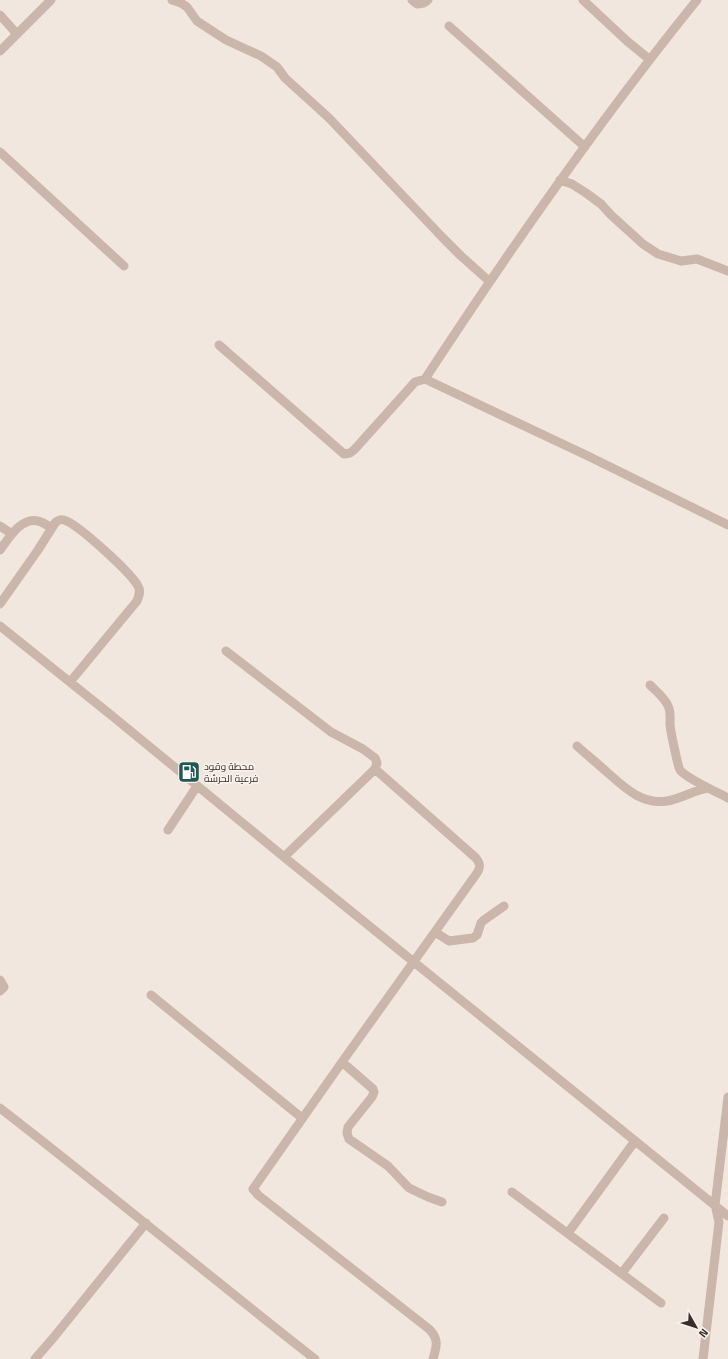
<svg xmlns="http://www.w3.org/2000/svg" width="728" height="1359" viewBox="0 0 728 1359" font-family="'Titillium Web',Cairo,sans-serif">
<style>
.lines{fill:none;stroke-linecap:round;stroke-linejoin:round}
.minor{stroke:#cab6ab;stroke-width:9}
.labels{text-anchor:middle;stroke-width:3;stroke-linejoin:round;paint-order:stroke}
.poi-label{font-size:10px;fill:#382d2a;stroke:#f9f1eb;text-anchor:start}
</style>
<rect width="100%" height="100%" fill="#f2e7df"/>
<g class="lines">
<path class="minor" d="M172 0 181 3 187 7 197 21 226 40 261 56 277 67 285 78 329 118 443 238 461 256 489 281
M412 0 417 4 424 3 428 0
M583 0 627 41 649 59
M0 15 17 34
M449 26 585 147
M0 51 51 0
M0 152 124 266
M560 180 572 184 586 193 601 204 611 215 643 244 658 254 681 261 697 259 728 271
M219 345 344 454 350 453 354 450 415 382 425 379 588 456 728 525
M425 379C510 249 599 121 697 0
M0 526 12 534
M0 550C9 538 21 517 38 521 43 522 48 526 52 528
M0 604 38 550 55 523C58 520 60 519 64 520 78 524 131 573 138 586 141 591 139 596 137 601L70 682
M0 626 111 715 284 857 728 1216
M226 651 331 732 363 749 375 758 377 763 375 769 284 857
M650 685C656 691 665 698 668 706 671 711 670 718 670 724 670 729 678 767 680 770 687 779 717 792 728 798
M577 746C587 755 598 764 608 773 625 788 642 805 667 801 681 799 694 790 708 788
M375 769 476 858C480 863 481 867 477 873L342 1062 253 1189 258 1195 429 1329C439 1339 437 1346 433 1359
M168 830 197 786
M435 932 449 941 473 938 477 935 481 923 484 920 504 906
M0 980 4 987 0 991
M151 995 302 1118
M342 1062 373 1089 374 1092 372 1097 348 1127 347 1133 349 1139 388 1166 409 1188 428 1197 442 1202
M0 1108C106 1190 209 1276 315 1359
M512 1192 661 1303
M568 1233 635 1141
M622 1273 664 1218
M35 1359 54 1337 146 1223
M703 1359 719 1222 715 1205 728 1097"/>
</g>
<defs>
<g id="fuel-square" transform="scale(1.15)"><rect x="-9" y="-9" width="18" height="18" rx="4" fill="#215856" stroke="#f9f1eb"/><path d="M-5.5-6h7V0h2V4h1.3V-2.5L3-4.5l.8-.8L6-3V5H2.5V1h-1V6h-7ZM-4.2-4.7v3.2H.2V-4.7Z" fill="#fff"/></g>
</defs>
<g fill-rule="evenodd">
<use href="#fuel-square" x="189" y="772"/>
</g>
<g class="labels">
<g class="poi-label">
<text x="204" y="770">محطة وقود<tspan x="204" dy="12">فرعية الحرشة</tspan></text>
</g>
</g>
<g transform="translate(696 1327) rotate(129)" stroke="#f9f1eb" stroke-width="3" paint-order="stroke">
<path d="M0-3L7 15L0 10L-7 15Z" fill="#382d2a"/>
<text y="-6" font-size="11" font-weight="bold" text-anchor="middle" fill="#382d2a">N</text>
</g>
</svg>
